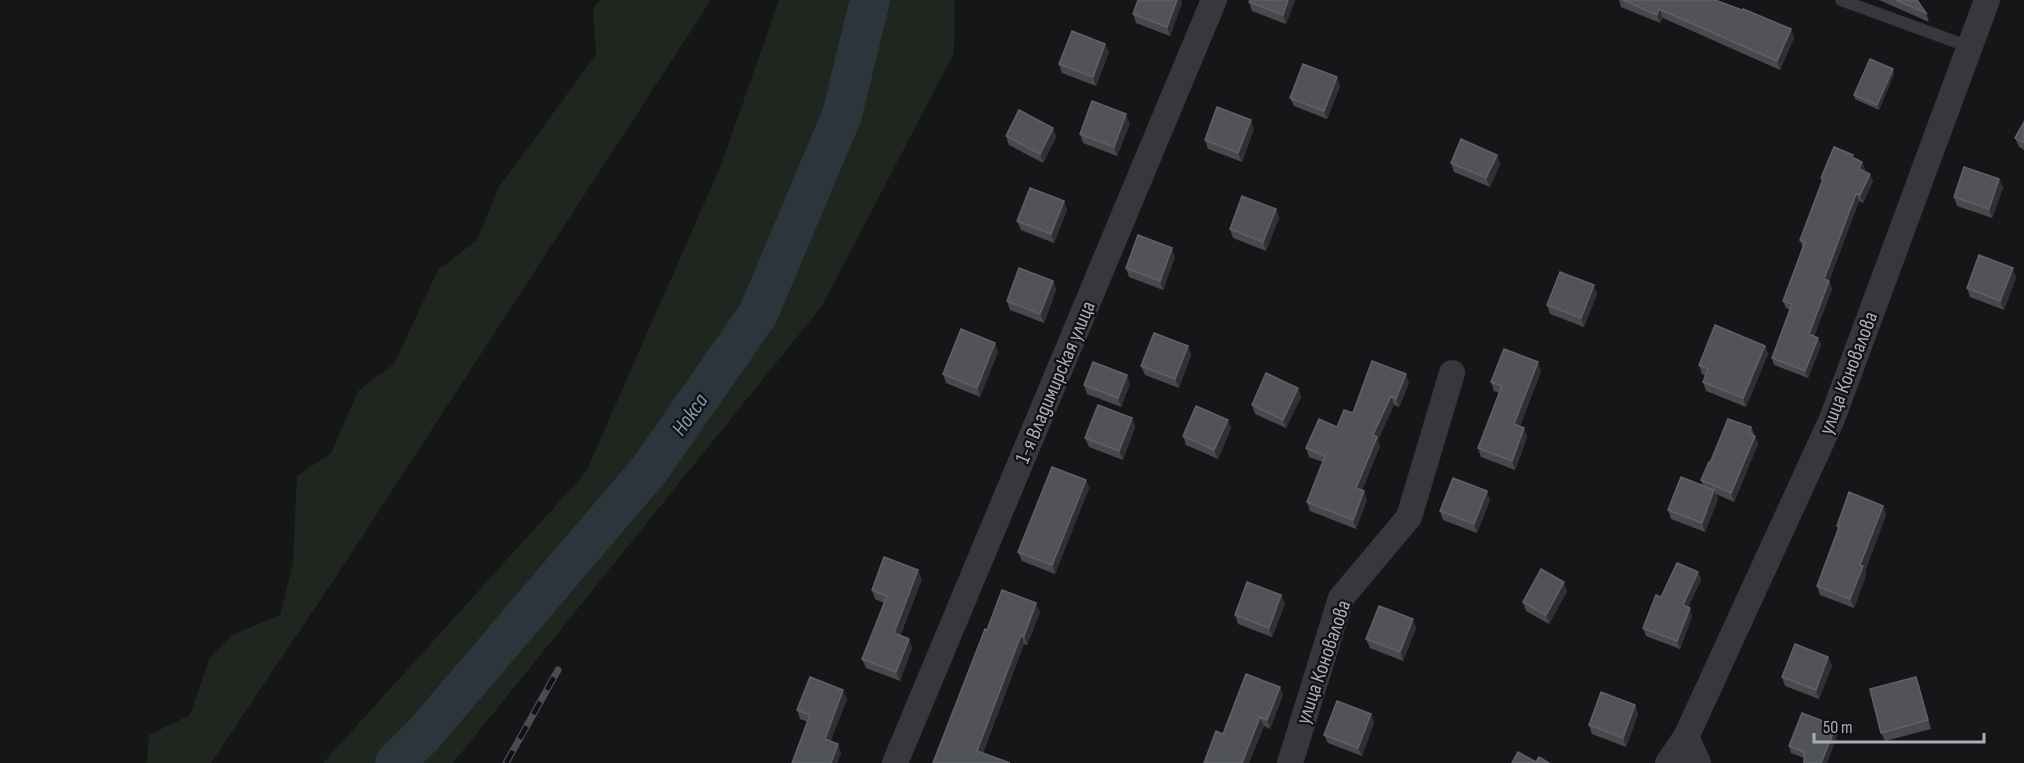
<svg xmlns="http://www.w3.org/2000/svg" width="2024" height="763" viewBox="0 0 2024 763" font-family="'Sofia Sans Condensed',sans-serif">
<style>
.green{fill:#1e261f}
.lines{fill:none;stroke-linecap:round;stroke-linejoin:round}
.river{stroke:#2c353c;stroke-width:40}
.service{stroke:#37383d;stroke-width:12}
.minor{stroke:#37383d;stroke-width:26}
.rail-casing{stroke:#4a4c52;stroke-width:7}
.rail{stroke:#111113;stroke-width:4.5;stroke-dasharray:14;stroke-linecap:butt}
.wall{fill:#47494d}
.shaded-wall{fill:#2f3033}
.building{fill:#525359;stroke:#5f6168;stroke-width:1.5}
.labels{text-anchor:middle;stroke-width:4.5;stroke-linejoin:round;paint-order:stroke}
.street-label{font-size:21px;fill:#a8adb8;stroke:#111113}
.water-label{font-size:22px;font-style:italic;fill:#7f9bb3;stroke:#111113}
</style>
<rect width="100%" height="100%" fill="#161618"/>
<path class="green" d="M600 0H711L343 566 211 763H147L149 735 190 715 210 657 232 635 280 615 293 563 297 476 331 453 358 391 394 364 438 270 477 240 498 188 596 55 593 9Z
M779 0H955L954 53 822 306 453 763H323L586 472 721 165Z"/>
<g class="lines">
<path class="river" d="M395 763 423 735 650 469 758 314 842 115 870 0"/>
<path class="service" d="M1841 0 1970 47"/>
<path class="minor" d="M1686 737 1832 419 1987 0
M895 763 1214 0
M1290 763 1341 598 1409 517 1452 373
M1668 763 1686 737 1698 763"/>
<g class="rail-casing">
<path id="rail" d="M506 763 558 670"/>
</g>
<use href="#rail" class="rail"/>
</g>
<path class="wall" d="M1177 0H1181L1182 3 1170 36 1136 23 1133 14Z
M1295 0 1286 24 1252 11 1249 2Z
M1619 0H1718L1719 2 1791 29 1794 38 1780 70 1663 18 1660 23 1621 7Z
M1879 0H1917L1926 13 1929 22Z
M1109 52 1096 86 1062 73 1059 64Z
M1894 74 1879 110 1855 99 1854 95Z
M1340 86 1327 119 1294 106 1290 98Z
M2024 122V150L2019 147 2015 138Z
M1130 123 1117 156 1083 143 1080 134Z
M1053 128 1056 137 1043 163 1009 145 1006 136Z
M1254 129 1242 162 1208 149 1205 140Z
M1497 155 1500 164 1490 187 1454 172 1451 163Z
M1854 158 1862 162 1865 169 1864 171 1873 181 1863 203 1859 201 1829 281 1832 289 1814 336 1818 338 1821 345 1808 378 1774 365 1772 358 1790 310 1786 308 1783 301 1803 248 1800 240 1822 182 1821 178Z
M1999 179 2003 188 1992 218 1957 206 1954 197Z
M1064 201 1067 210 1054 243 1021 230 1017 221Z
M1276 209 1279 218 1266 251 1233 238 1230 229Z
M1175 257 1163 290 1129 277 1126 268Z
M2016 277 2004 310 1970 297 1967 288Z
M1053 281 1056 290 1044 323 1010 310 1007 301Z
M1597 294 1584 327 1550 314 1547 305Z
M995 343 998 352 980 397 946 383 943 374Z
M1188 346 1191 355 1179 388 1145 375 1141 366Z
M1765 346 1768 354 1746 407 1706 391 1703 382 1705 376 1702 374 1699 365Z
M1541 371 1520 426 1524 428 1527 437 1515 470 1481 457 1478 448 1499 393 1494 391 1491 382Z
M1409 383 1399 407 1394 405 1378 440 1380 446 1362 490 1367 500 1356 529 1310 511 1307 502 1323 462 1309 457 1306 448 1337 427 1353 413Z
M1130 384 1121 407 1087 394 1084 385Z
M1298 388 1301 397 1286 428 1255 414 1252 405Z
M1132 418 1135 427 1123 460 1089 447 1085 438Z
M1751 427 1758 444 1734 502 1716 494 1718 499 1705 532 1671 519 1668 510 1703 486 1701 480 1710 463Z
M1231 428 1218 459 1186 445 1183 436Z
M1086 480 1089 488 1055 574 1022 561 1018 552Z
M1490 500 1477 533 1443 520 1440 511Z
M1883 506 1886 515 1865 571 1866 575 1854 608 1820 595 1817 586 1838 530 1837 526Z
M1698 572 1701 580 1688 607 1692 616 1680 649 1646 636 1643 628 1661 597Z
M922 579 900 636 909 639 912 648 900 681 866 668 862 659 884 603 875 599 872 590Z
M1567 591 1549 624 1526 611 1523 602Z
M1281 595 1285 604 1272 637 1238 624 1235 615Z
M1040 612 1027 645 1024 644 983 753 933 763 987 630Z
M1416 628 1403 661 1370 648 1366 639Z
M1828 657 1832 666 1819 699 1785 686 1782 677Z
M1919 686 1931 729 1885 741 1881 733Z
M1283 695 1270 729 1264 726 1249 763 1223 734Z
M847 699 830 741 841 753 837 763H792L808 722 800 719 797 710Z
M1635 705 1638 714 1626 747 1592 734 1589 725Z
M1371 714 1374 723 1362 756 1328 743 1324 735Z
M1836 726 1838 733 1827 763H1804V758L1791 753 1789 746Z"/>
<path class="shaded-wall" d="M1177 0H1181L1182 3 1170 36 1167 27Z
M1288 0H1295L1286 24 1283 15Z
M1659 9 1663 18 1660 23 1657 15Z
M1791 29 1794 38 1780 70 1777 61Z
M1105 44 1109 52 1096 86 1093 77Z
M1893 69 1894 74 1879 110 1877 105Z
M1337 77 1340 86 1327 119 1324 111Z
M1126 114 1130 123 1117 156 1114 147Z
M1251 120 1254 129 1242 162 1238 153Z
M1053 128 1056 137 1043 163 1040 154Z
M1497 155 1500 164 1490 187 1486 178Z
M1862 162 1865 169 1862 177 1859 169Z
M1870 174 1873 181 1863 203 1860 195Z
M1999 179 2003 188 1992 218 1989 209Z
M1856 194 1859 201 1827 287 1824 279Z
M1064 201 1067 210 1054 243 1051 234Z
M1276 209 1279 218 1266 251 1263 242Z
M1172 248 1175 257 1163 290 1160 281Z
M2013 268 2016 277 2004 310 2000 301Z
M1053 281 1056 290 1044 323 1040 314Z
M1829 281 1832 289 1811 342 1809 334Z
M1594 285 1597 294 1584 327 1581 318Z
M1818 338 1821 345 1808 378 1805 371Z
M995 343 998 352 980 397 977 388Z
M1188 346 1191 355 1179 388 1175 379Z
M1765 346 1768 354 1746 407 1743 398Z
M1538 362 1541 371 1517 433 1514 424Z
M1406 374 1409 383 1399 407 1396 399Z
M1127 375 1130 384 1121 407 1118 398Z
M1298 388 1301 397 1286 428 1283 420Z
M1391 396 1394 405 1378 440 1380 446 1359 497 1356 488 1373 435Z
M1132 418 1135 427 1123 460 1119 451Z
M1228 420 1231 428 1218 459 1214 450Z
M1524 428 1527 437 1515 470 1512 461Z
M1755 436 1758 444 1734 502 1731 493Z
M1086 480 1089 488 1055 574 1052 565Z
M1714 490 1718 499 1705 532 1702 523Z
M1364 491 1367 500 1356 529 1353 520Z
M1487 491 1490 500 1477 533 1474 524Z
M1883 506 1886 515 1865 571 1866 575 1854 608 1850 599 1860 565Z
M918 570 922 579 897 642 894 633Z
M1698 572 1701 580 1685 613 1683 605Z
M1564 582 1567 591 1549 624 1546 615Z
M1281 595 1285 604 1272 637 1269 628Z
M1036 603 1040 612 1027 645 1024 636Z
M1690 608 1692 616 1680 649 1677 641Z
M1413 619 1416 628 1403 661 1400 652Z
M1021 635 1024 644 980 760 977 751Z
M909 639 912 648 900 681 896 672Z
M1828 657 1832 666 1819 699 1816 690Z
M1916 677 1919 686 1931 729 1928 720Z
M1280 687 1283 695 1270 729 1267 720Z
M843 690 847 699 828 748 825 739Z
M1635 705 1638 714 1626 747 1623 738Z
M1371 714 1374 723 1362 756 1358 748Z
M1260 717 1264 726 1249 763H1242Z
M1836 726 1838 733 1827 763H1821Z
M838 744 841 753 837 763H831Z"/>
<path class="building" d="M1138 0H1177L1167 27 1133 14Z
M1250 0H1288L1283 15 1249 2Z
M1623 0H1715L1742 10 1743 9 1791 29 1777 61 1659 9 1657 15Z
M1896 0H1917L1926 13Z
M1072 31 1105 44 1093 77 1059 64Z
M1870 59 1893 69 1877 105 1854 95Z
M1303 64 1337 77 1324 111 1290 98Z
M1092 101 1126 114 1114 147 1080 134Z
M1217 107 1251 120 1238 153 1205 140Z
M1019 110 1053 128 1040 154 1006 136Z
M2024 122V143L2015 138Z
M1461 139 1497 155 1486 178 1451 163Z
M1834 147 1853 155 1852 157 1862 162 1859 169 1870 174 1860 195 1856 194 1824 279 1829 281 1809 334 1818 338 1805 371 1772 358 1792 304 1783 301 1805 242 1800 240 1823 179 1821 178Z
M1964 167 1999 179 1989 209 1954 197Z
M1030 188 1064 201 1051 234 1017 221Z
M1242 196 1276 209 1263 242 1230 229Z
M1138 235 1172 248 1160 281 1126 268Z
M1979 255 2013 268 2000 301 1967 288Z
M1019 268 1053 281 1040 314 1007 301Z
M1560 272 1594 285 1581 318 1547 305Z
M1715 325 1765 346 1743 398 1703 382 1708 369 1699 365Z
M961 329 995 343 977 388 943 374Z
M1154 333 1188 346 1175 379 1141 366Z
M1504 349 1538 362 1514 424 1524 428 1512 461 1478 448 1502 386 1491 382Z
M1372 361 1406 374 1396 399 1391 396 1373 435 1377 437 1356 488 1364 491 1353 520 1307 502 1325 456 1306 448 1319 419 1337 427 1344 410 1353 413Z
M1093 362 1127 375 1118 398 1084 385Z
M1266 373 1298 388 1283 420 1252 405Z
M1098 405 1132 418 1119 451 1085 438Z
M1196 406 1228 420 1214 450 1183 436Z
M1728 419 1751 427 1749 433 1755 436 1731 493 1701 480 1709 462 1710 463Z
M1052 467 1086 480 1052 565 1018 552Z
M1681 477 1714 490 1702 523 1668 510Z
M1453 478 1487 491 1474 524 1440 511Z
M1849 492 1883 506 1860 565 1863 566 1850 599 1817 586 1839 527 1837 526Z
M884 557 918 570 894 633 909 639 896 672 862 659 887 596 872 590Z
M1677 563 1698 572 1683 605 1690 608 1677 641 1643 628 1656 595 1661 597Z
M1541 569 1564 582 1546 615 1523 602Z
M1247 582 1281 595 1269 628 1235 615Z
M1002 590 1036 603 1024 636 1021 635 977 751 1010 763H933L985 629 987 630Z
M1379 606 1413 619 1400 652 1366 639Z
M1795 644 1828 657 1816 690 1782 677Z
M1246 674 1280 687 1267 720 1260 717 1242 763H1204L1216 731 1223 734Z
M810 677 843 690 825 739 838 744 831 763H792L810 715 797 710Z
M1916 677 1928 720 1881 733 1870 689Z
M1601 692 1635 705 1623 738 1589 725Z
M1337 701 1371 714 1358 748 1324 735Z
M1802 713 1836 726 1821 763H1804V752L1789 746Z
M1518 752 1536 762 1539 757 1549 763H1512Z"/>
<g class="labels">
<g class="street-label">
<text transform="translate(1848 373) rotate(-69)" y="7">улица Коновалова</text>
<text transform="translate(1055 382) rotate(-67)" y="7">1-я Владимирская улица</text>
<text transform="translate(1323 662) rotate(-71)" y="7">улица Коновалова</text>
</g>
<g class="water-label">
<text transform="translate(689 414) rotate(-55)" y="8">Нокса</text>
</g>
</g>
<path d="M1814 733v9h170v-9" fill="none" stroke="#a8adb8" stroke-width="3"/>
<text x="1823" y="733" font-size="18" fill="#a8adb8" stroke="#111113" stroke-width="4.5" paint-order="stroke">50 m</text>
</svg>
